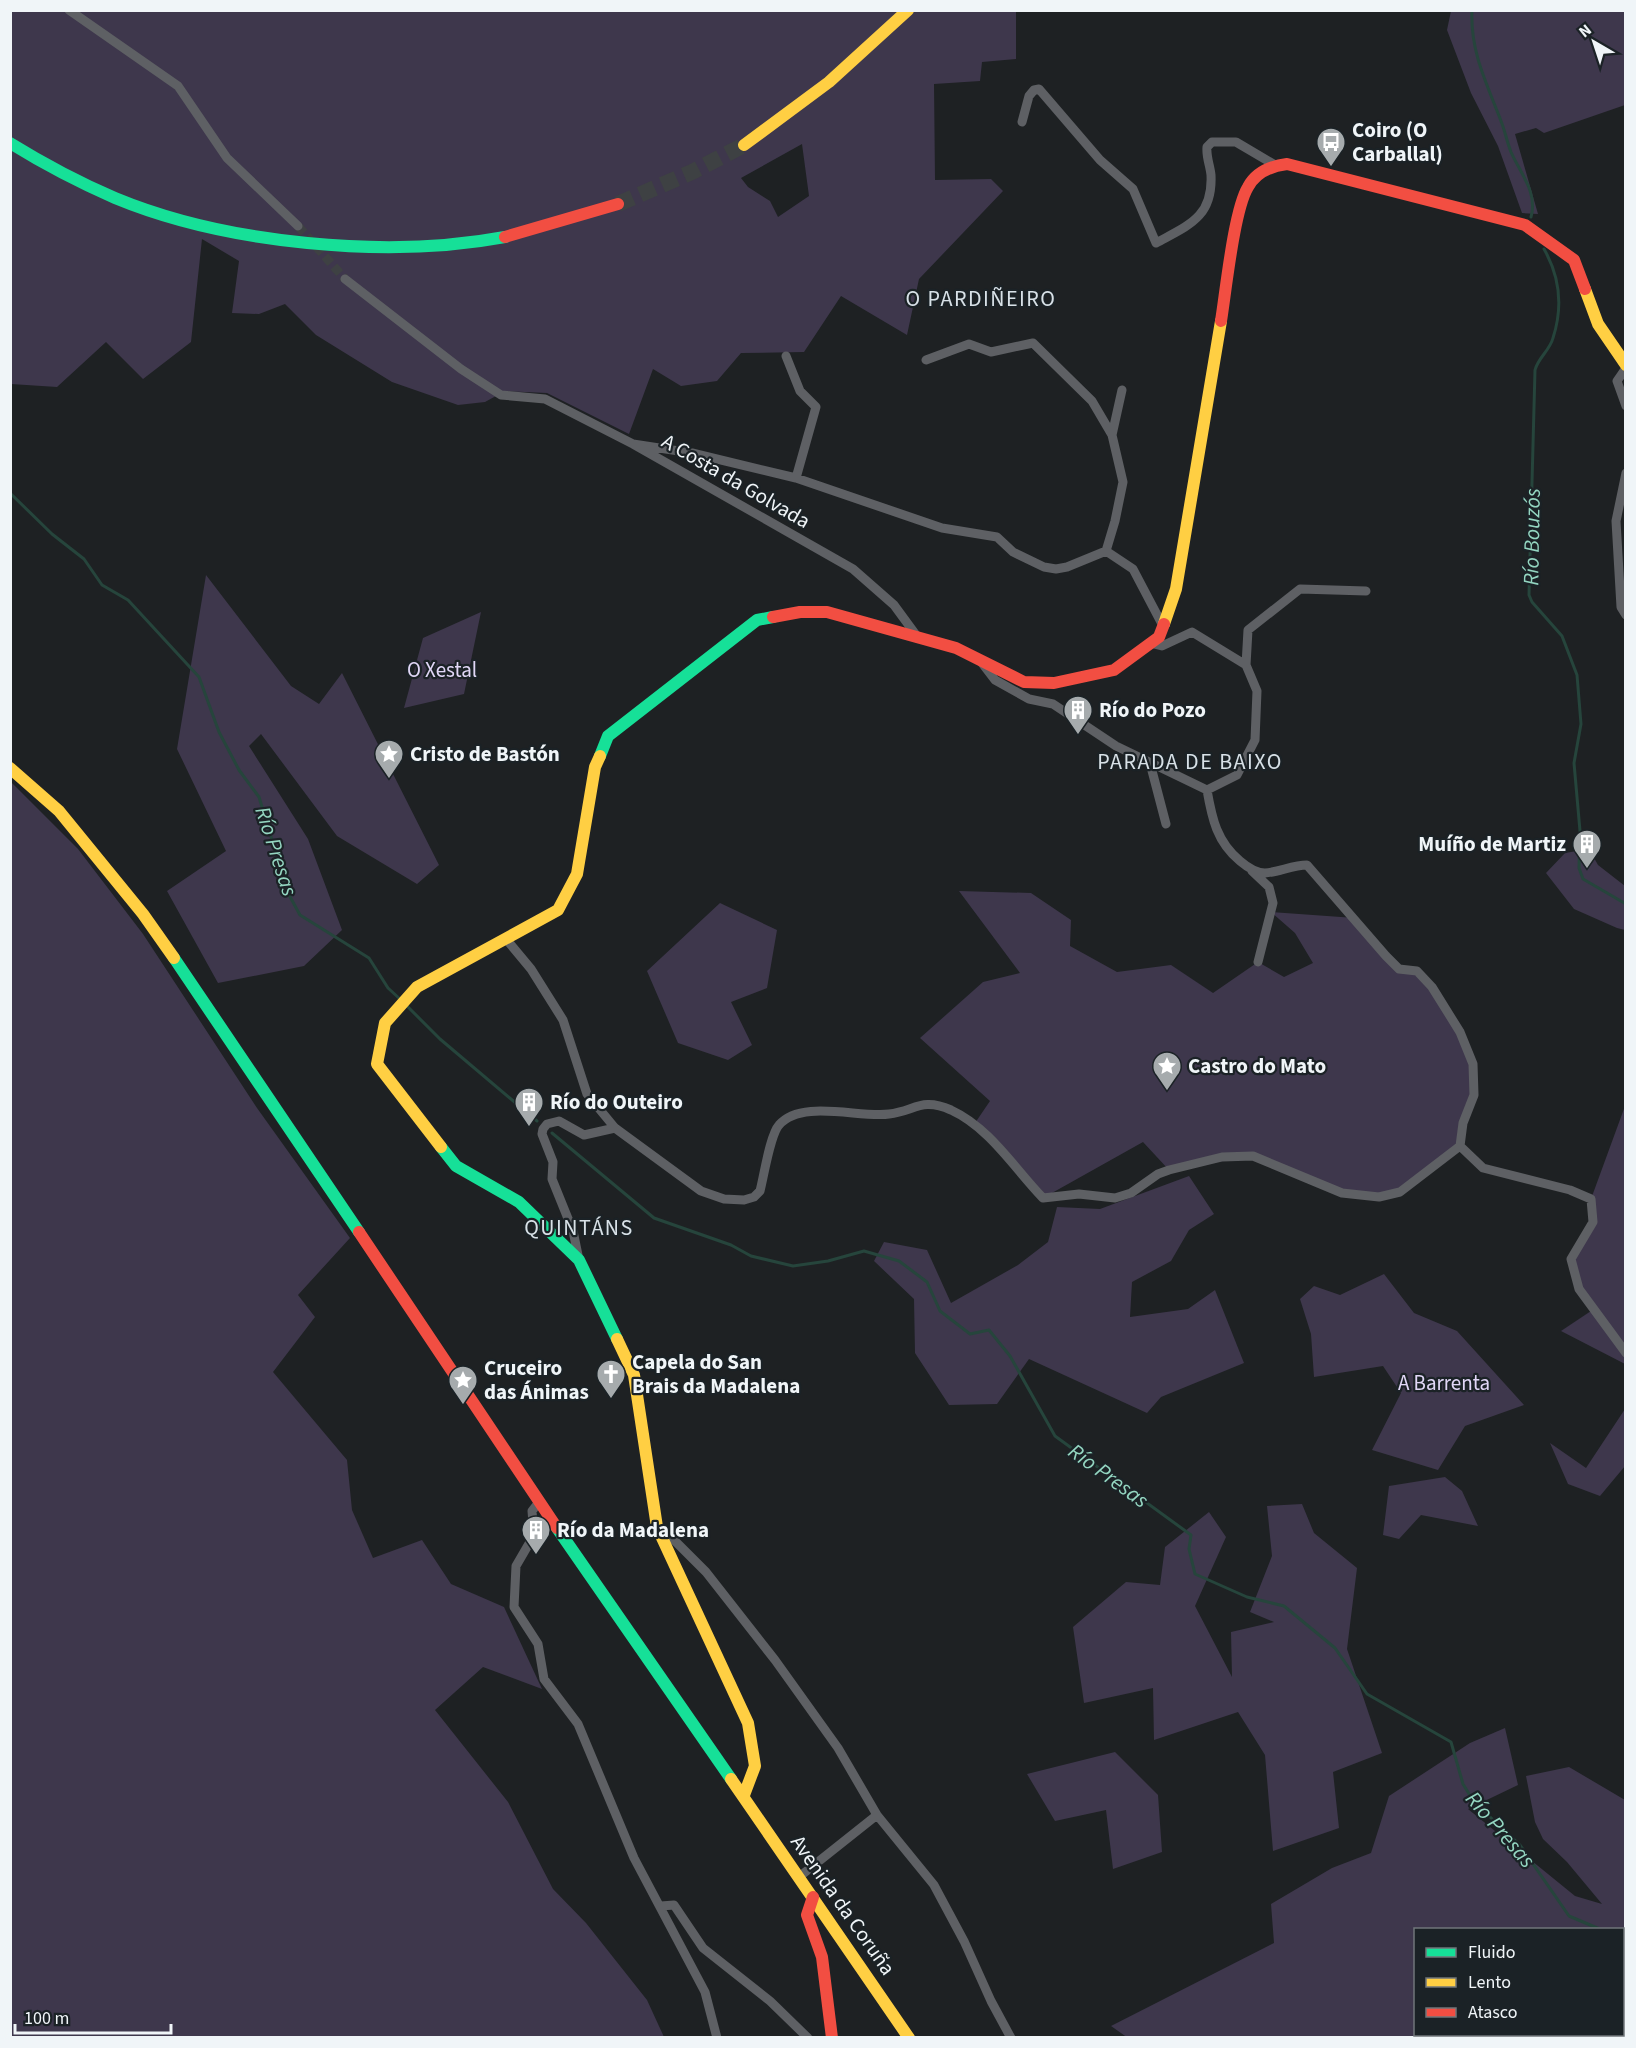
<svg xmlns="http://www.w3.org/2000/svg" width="1636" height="2048" viewBox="0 0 1636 2048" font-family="'Source Sans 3',sans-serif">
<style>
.green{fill:#3e374c;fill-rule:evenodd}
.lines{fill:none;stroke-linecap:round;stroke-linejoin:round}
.stream{stroke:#26453c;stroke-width:3}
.street-tunnel{stroke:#3e4143;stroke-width:9;stroke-dasharray:9 4.5;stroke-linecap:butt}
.highway-tunnel{stroke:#3e4143;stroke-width:16;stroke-dasharray:16 8;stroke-linecap:butt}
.street{stroke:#5e6064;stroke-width:9}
.fast{stroke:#16e098;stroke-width:12}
.slow{stroke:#ffcf43;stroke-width:12}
.jam{stroke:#f24e42;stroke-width:12}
.labels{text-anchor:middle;stroke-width:4.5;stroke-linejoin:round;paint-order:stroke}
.poi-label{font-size:21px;font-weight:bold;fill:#f0f5f8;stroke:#1b2226;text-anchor:start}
.street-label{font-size:21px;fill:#f0f5f8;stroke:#1b2226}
.park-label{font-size:21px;fill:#e1d7f7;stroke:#1b2226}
.neighbourhood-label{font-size:22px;letter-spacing:1.5px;fill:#d8e1e7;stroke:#1b2226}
.water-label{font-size:22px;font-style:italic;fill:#94d6c1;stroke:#1b2226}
</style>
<rect width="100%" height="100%" fill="#1e2123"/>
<path class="green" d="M10 11H1016V59L982 62 980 81 934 84 935 180 991 179 1003 191 919 279 907 335 841 296 804 352 741 353 717 381 681 386 653 369 629 434 547 393 505 391 485 402 458 405 392 382 316 335 285 304 259 314 232 313 239 261 202 239 191 342 143 379 106 342 57 387 11 384ZM802 144 809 196 778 217 770 201 748 187 741 178Z
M1451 11H1625V105L1544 133 1536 128 1515 134 1538 214 1522 213 1498 146 1471 93 1447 30Z
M206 575 291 686 319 704 342 673 439 865 417 884 337 836 261 734 249 746 308 839 342 930 304 966 218 983 167 891 226 851 177 749Z
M481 612 464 694 404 708 423 638Z
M10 781 78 849 143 934 257 1108 350 1238 298 1295 315 1317 273 1372 347 1460 352 1510 373 1558 422 1540 451 1584 504 1607 542 1689 483 1667 435 1710 508 1802 553 1889 586 1923 647 2000 664 2037H11Z
M1589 849 1598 865 1625 886V930L1617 928 1574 909 1546 873 1565 853Z
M959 891 1031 893 1071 920 1070 946 1117 972 1171 965 1213 993 1258 962 1284 977 1313 963 1295 933 1271 912 1355 918 1399 969 1417 971 1432 987 1473 1064 1474 1095 1460 1146 1400 1192 1360 1197 1253 1156 1169 1170 1143 1142 1043 1198 973 1126 990 1101 920 1038 983 982 1020 973Z
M720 903 777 930 767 988 731 1002 752 1045 728 1060 678 1043 647 971Z
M1625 1106V1364L1561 1331 1594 1309 1579 1289 1571 1259 1593 1222 1591 1199Z
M1189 1176 1214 1214 1189 1230 1171 1261 1132 1282 1130 1317 1188 1309 1215 1290 1244 1363 1161 1397 1147 1413 1029 1359 997 1404 949 1405 915 1353 914 1299 874 1261 884 1242 927 1250 951 1303 1018 1265 1048 1242 1057 1207 1100 1209Z
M1384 1274 1414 1313 1457 1331 1524 1405 1465 1426 1438 1470 1372 1450 1401 1393 1383 1366 1314 1377 1311 1334 1300 1299 1314 1286 1340 1295Z
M1625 1409V1466L1600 1496 1568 1484 1550 1443 1586 1468Z
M1445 1477 1462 1491 1478 1526 1421 1515 1399 1539 1383 1535 1389 1486Z
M1302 1504 1314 1533 1357 1568 1347 1649 1382 1753 1333 1772 1339 1828 1273 1851 1265 1755 1238 1712 1154 1740 1153 1688 1084 1703 1073 1627 1126 1582 1160 1585 1165 1547 1209 1512 1226 1537 1195 1606 1232 1677 1231 1632 1274 1622 1250 1612 1272 1556 1267 1506Z
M1505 1728 1518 1785 1468 1809 1575 1896 1602 1904 1567 1862 1543 1839 1535 1822 1526 1776 1569 1767 1625 1800V2037L1128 2038 1111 2026 1274 1943 1271 1904 1332 1868 1371 1853 1389 1796 1470 1743ZM1416 1930H1622V2034H1416Z
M1115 1752 1158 1795 1162 1852 1113 1869 1106 1810 1055 1821 1027 1774Z"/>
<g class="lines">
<path class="stream" d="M1472 10C1470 52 1487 84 1501 121 1505 131 1507 142 1511 152 1520 173 1538 192 1531 217
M1544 249C1560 277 1563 307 1553 338 1550 350 1538 358 1535 370L1529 595 1532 602 1562 636 1577 675 1581 724 1574 763 1580 831 1579 868 1583 879 1626 904
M10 493 52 534 84 559 102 585 128 600 199 677 219 732 239 770 259 797 288 893 300 915 369 958 388 988 401 1000
M406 1005 440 1039 537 1121
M552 1133 654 1218 731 1245 751 1256 793 1266 828 1261 864 1251 899 1261 927 1282 940 1311 970 1334 989 1330 1010 1356 1055 1436 1191 1535 1189 1549 1195 1574 1247 1597 1284 1606 1335 1648 1367 1694 1451 1742 1463 1784 1474 1802 1520 1845 1569 1916 1602 1930
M1622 1977 1626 1990"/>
<path class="street-tunnel" d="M298 226 345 279"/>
<path class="highway-tunnel" d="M618 204 692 172 744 145"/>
<path class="street" d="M69 10 178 86 227 158 298 226
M1022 122 1029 96 1034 90 1039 89 1100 160 1133 189 1156 243C1189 225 1213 217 1211 175 1210 165 1206 157 1207 147L1212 142H1236L1275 165
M345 279 461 369 501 395 545 399 633 444 853 569 894 605 916 635
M786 356 800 391 816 407 796 478
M1626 368 1617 381 1626 406
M1112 435 1122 390
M633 444 692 453 796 478 942 528 997 537 1013 552 1044 567 1056 569 1067 567 1106 551 1115 521 1123 482 1112 435 1092 401 1033 343 991 352 969 344 926 360
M1626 473 1616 521 1621 607 1626 615
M1106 551 1133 569 1163 626
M1150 643 1162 646 1192 632 1246 665 1257 691 1255 740 1237 775 1207 790
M982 663 995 680 1029 699 1053 704 1116 746 1207 790C1212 819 1217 842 1240 861 1247 867 1255 873 1265 873 1279 872 1293 865 1307 865L1386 956 1399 969 1417 971 1432 987 1460 1032 1473 1064 1474 1095 1463 1123 1460 1146 1483 1168 1570 1190 1591 1199 1593 1222 1571 1259 1579 1289 1626 1353
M1246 665 1248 630 1300 589 1366 591
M1150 763 1166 824
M1252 871 1269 887 1273 903 1258 962
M506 939 531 969 563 1020 587 1094 615 1128 701 1191 724 1199 744 1200 754 1197 760 1191C764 1176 770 1135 779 1125 801 1099 859 1118 889 1114 915 1111 921 1097 951 1110 990 1128 1014 1168 1043 1198L1079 1194 1115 1198 1131 1193 1158 1174 1169 1170 1222 1157 1253 1156 1342 1193 1379 1197 1400 1192 1460 1146
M579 1260 573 1231 552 1179 553 1162 542 1134 543 1129 547 1124 559 1121 584 1135 615 1128
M539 1502 532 1511 534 1535 516 1566 514 1607 538 1644 544 1679 578 1724 634 1858 705 1992 717 2038
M658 1528 672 1538 706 1572 775 1660 838 1748 877 1815 934 1885 964 1941 991 2001 1011 2038
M799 1877 877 1815
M661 1906 674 1905 703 1948 770 2001 808 2038"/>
<path class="fast" d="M10 143C44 164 78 182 115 198 226 244 387 259 505 237
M600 756 608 736 757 620 773 617
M174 958 359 1232
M441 1147 456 1166 519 1202 579 1260 617 1339
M557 1528 731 1779"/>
<path class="slow" d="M744 145 829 82 908 10
M1585 289 1598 324 1626 365
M1164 624 1176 589 1221 321
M10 768 59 811 143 914 174 958
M441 1147 377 1064 385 1023 417 987 558 910 577 874 595 767 600 756
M617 1339 634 1375 657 1527 748 1723 755 1766 744 1795
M731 1779 909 2038"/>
<path class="jam" d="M505 237 618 204
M1221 321C1226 290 1234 210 1248 187 1256 172 1271 166 1287 164L1525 225 1574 260 1585 289
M773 617 800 612H827L956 648 1024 682 1054 683 1114 670 1159 637 1164 624
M359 1232 557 1528
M813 1897 807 1915 822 1957 832 2038"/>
</g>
<defs>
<g id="bus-pin" transform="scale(1.5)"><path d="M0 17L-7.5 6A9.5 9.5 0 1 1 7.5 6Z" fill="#a6abad" stroke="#1b2226"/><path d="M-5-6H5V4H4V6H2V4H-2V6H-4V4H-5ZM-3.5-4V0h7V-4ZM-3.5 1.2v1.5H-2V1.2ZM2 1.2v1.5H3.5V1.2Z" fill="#fff"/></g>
<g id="building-pin" transform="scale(1.5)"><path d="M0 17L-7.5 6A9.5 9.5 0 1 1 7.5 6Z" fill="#a6abad" stroke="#1b2226"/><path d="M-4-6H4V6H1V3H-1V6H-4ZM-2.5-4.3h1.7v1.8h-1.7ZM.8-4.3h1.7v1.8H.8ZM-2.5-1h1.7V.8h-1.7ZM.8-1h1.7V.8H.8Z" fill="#fff"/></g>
<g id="sight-pin" transform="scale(1.5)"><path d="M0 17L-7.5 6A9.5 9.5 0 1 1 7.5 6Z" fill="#a6abad" stroke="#1b2226"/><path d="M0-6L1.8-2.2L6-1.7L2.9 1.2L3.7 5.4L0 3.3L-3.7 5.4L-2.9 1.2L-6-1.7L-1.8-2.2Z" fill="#fff"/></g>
<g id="church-pin" transform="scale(1.5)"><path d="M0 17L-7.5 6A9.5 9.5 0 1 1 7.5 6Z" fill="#a6abad" stroke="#1b2226"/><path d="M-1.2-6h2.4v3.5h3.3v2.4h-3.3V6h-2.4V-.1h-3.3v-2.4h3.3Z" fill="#fff"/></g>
</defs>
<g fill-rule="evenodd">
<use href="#bus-pin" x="1331" y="142"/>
<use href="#building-pin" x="1078" y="710"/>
<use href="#sight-pin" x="389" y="754"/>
<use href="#building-pin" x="1587" y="844"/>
<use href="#sight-pin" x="1167" y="1066"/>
<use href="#building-pin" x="529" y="1102"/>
<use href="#church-pin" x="611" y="1374"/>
<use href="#sight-pin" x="463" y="1380"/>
<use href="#building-pin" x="536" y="1530"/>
</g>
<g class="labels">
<g class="poi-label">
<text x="1352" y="137">Coiro (O<tspan x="1352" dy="24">Carballal)</tspan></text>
<text x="1099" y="717">Río do Pozo</text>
<text x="410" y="761">Cristo de Bastón</text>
<text x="1566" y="851" text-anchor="end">Muíño de Martiz</text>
<text x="1188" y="1073">Castro do Mato</text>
<text x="550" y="1109">Río do Outeiro</text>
<text x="632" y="1369">Capela do San<tspan x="632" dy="24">Brais da Madalena</tspan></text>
<text x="484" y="1375">Cruceiro<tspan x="484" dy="24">das Ánimas</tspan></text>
<text x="557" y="1537">Río da Madalena</text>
</g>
<g class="street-label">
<text transform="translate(736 481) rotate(30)" y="7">A Costa da Golvada</text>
<text transform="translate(843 1905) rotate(55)" y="7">Avenida da Coruña</text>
</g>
<g class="park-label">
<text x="442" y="677">O Xestal</text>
<text x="1444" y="1390">A Barrenta</text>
</g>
<g class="neighbourhood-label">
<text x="981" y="306">O PARDIÑEIRO</text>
<text x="1190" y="769">PARADA DE BAIXO</text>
<text x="579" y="1235">QUINTÁNS</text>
</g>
<g class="water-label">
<text transform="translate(1531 537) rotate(-89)" y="8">Río Bouzós</text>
<text transform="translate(277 851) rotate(72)" y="8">Río Presas</text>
<text transform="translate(1109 1475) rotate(36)" y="8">Río Presas</text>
<text transform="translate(1501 1829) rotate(49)" y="8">Río Presas</text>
</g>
</g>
<rect width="1636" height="2048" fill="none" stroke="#f0f5f8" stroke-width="24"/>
<rect x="1414" y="1928" width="210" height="108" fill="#1b2226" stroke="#70767a" stroke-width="1.5"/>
<rect x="1426" y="1948" width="30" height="9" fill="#16e098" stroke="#70767a" stroke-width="1.5"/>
<text x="1468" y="1958" font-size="18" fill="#f0f5f8">Fluido</text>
<rect x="1426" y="1978" width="30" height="9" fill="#ffcf43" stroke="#70767a" stroke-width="1.5"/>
<text x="1468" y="1988" font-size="18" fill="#f0f5f8">Lento</text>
<rect x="1426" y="2008" width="30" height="9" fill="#f24e42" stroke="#70767a" stroke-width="1.5"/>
<text x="1468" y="2018" font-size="18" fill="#f0f5f8">Atasco</text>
<g transform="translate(1594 42) rotate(321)" stroke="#1b2226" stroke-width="4.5" paint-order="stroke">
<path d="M0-4.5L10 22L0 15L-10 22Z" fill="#f0f5f8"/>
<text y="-9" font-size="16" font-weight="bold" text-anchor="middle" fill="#f0f5f8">N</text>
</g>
<path d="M15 2024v9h156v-9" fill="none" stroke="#f0f5f8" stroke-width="3"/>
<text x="24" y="2024" font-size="18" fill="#f0f5f8" stroke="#1b2226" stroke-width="4.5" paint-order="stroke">100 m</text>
</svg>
